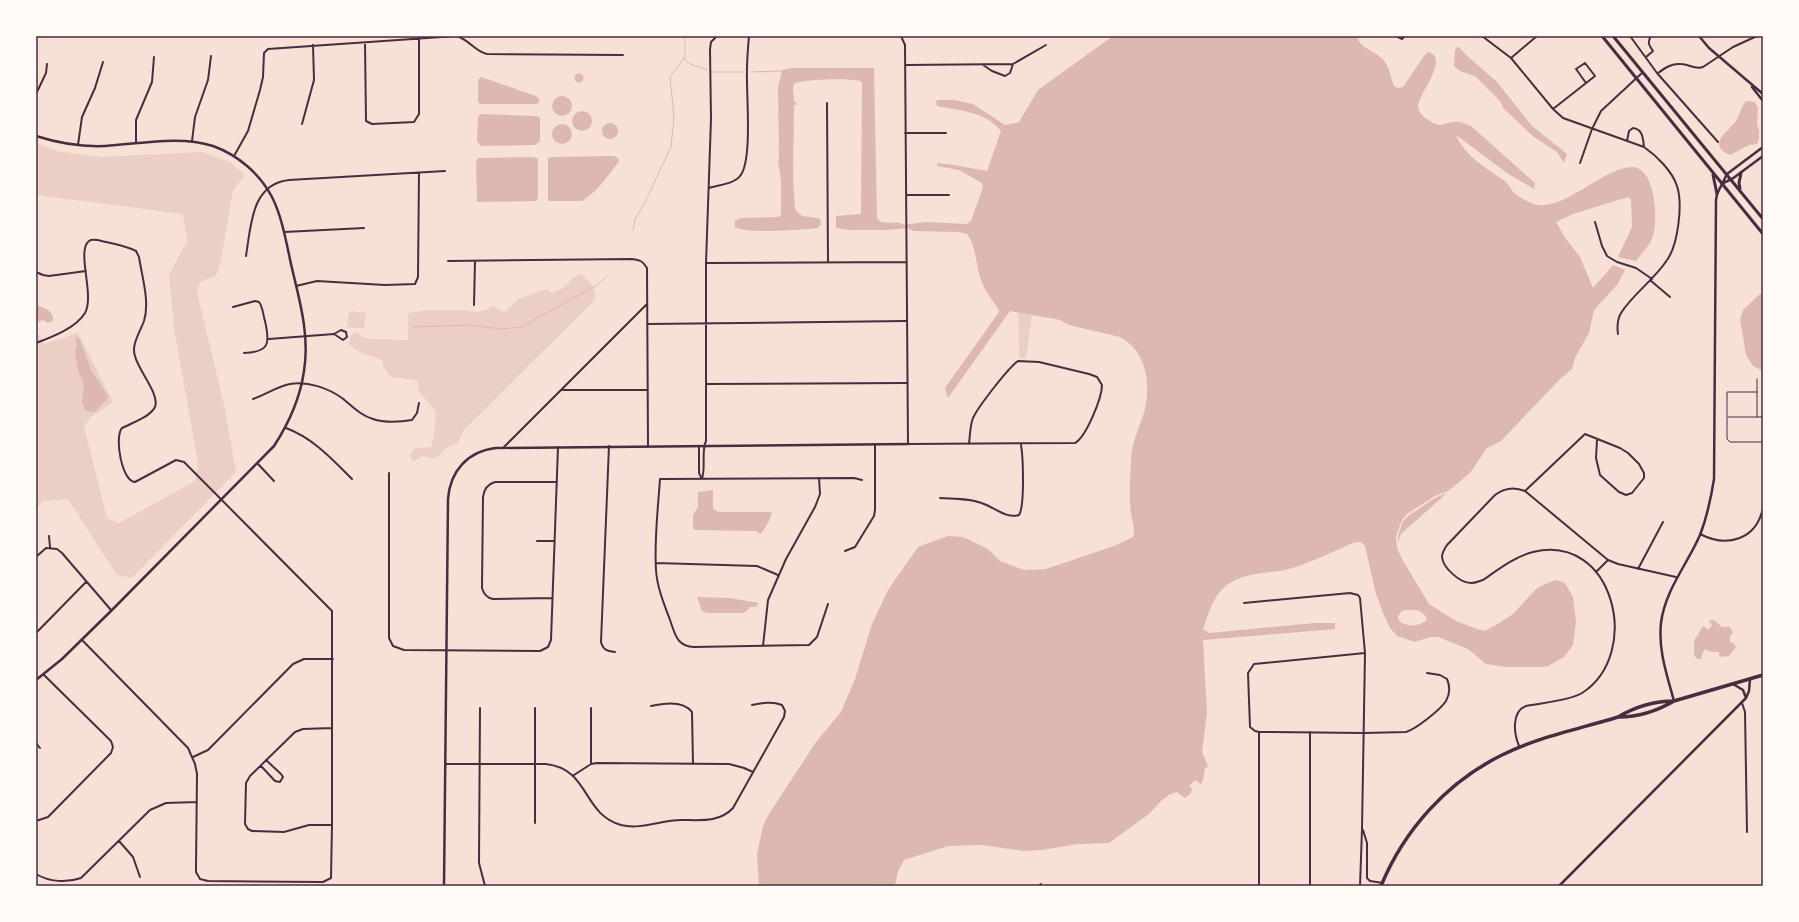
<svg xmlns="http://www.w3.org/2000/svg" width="1799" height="922" viewBox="0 0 1799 922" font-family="'Varela Round',sans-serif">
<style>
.green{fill:#ebcfc5}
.water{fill:#dcb8b0;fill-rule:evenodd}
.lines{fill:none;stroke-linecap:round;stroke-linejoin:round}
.stream{stroke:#dcb8b0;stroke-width:1}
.service{stroke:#4a2c40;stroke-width:1}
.minor{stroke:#4a2c40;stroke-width:2}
.tertiary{stroke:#4a2c40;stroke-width:2.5}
.secondary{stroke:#4a2c40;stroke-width:3}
.primary{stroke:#4a2c40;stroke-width:3.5}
.neatline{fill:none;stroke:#4a2c40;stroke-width:1.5}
</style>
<rect width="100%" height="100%" fill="#f7e1d7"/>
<path class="green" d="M36 143 57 151 101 157 202 152 230 162 245 175 233 190 221 260 216 276 200 282 197 292 225 409 236 472 132 578 117 575 68 499 43 501 36 509V330L44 344 78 333 113 402 90 418 84 427 107 518 119 523 195 481 198 464 174 328 169 275 187 241 183 214 36 195Z
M580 274C589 279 597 289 595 300L464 430 458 443 445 449 439 456 433 459 423 456 412 462 410 454 415 448 431 447 434 435 436 412 418 390 417 380 390 377 383 366 382 360C370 355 358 354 349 344L351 335 355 332 359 333 361 337 370 339 408 340V313L427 310H464L477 312 488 309 493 305C507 320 510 304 519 299 528 295 537 292 547 289L551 293C567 289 568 279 580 274Z
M1018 306 1033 309 1026 358H1019Z
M349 311 366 313 364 329 347 327Z"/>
<path class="water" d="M1113 36H1359L1358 40C1364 50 1378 52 1385 62 1390 69 1391 79 1394 86L1398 88 1403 87 1424 56 1428 52C1451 58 1417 95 1418 107 1419 112 1423 117 1427 119 1443 131 1446 120 1459 122 1463 122 1467 125 1471 126L1535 183 1534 189 1507 173 1456 135C1465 156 1486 168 1503 180 1508 183 1510 187 1513 192 1517 196 1526 201 1531 203 1560 216 1603 167 1632 167 1656 167 1659 223 1652 239 1648 247 1641 254 1636 261L1618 257 1632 227 1631 199 1628 197 1573 214 1556 222 1566 239 1580 257 1593 288 1613 265 1625 270 1617 285 1594 310 1589 333 1575 358 1572 369 1559 380 1501 441 1487 448 1470 473 1448 491 1435 496 1407 514 1402 520 1396 536 1397 548 1402 559 1429 604 1456 621 1477 629 1484 631 1496 625 1513 614 1537 588 1550 582 1557 580 1565 583 1573 597 1576 622 1573 645 1564 657 1548 666 1542 667H1506L1486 664 1468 649 1438 637H1430L1415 642 1397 636 1390 628 1383 613 1376 594 1365 546 1361 542C1350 542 1345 547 1335 551 1322 557 1309 562 1296 567 1275 574 1249 571 1230 583 1214 592 1209 613 1203 629L1209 633 1315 623H1335V629L1203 640 1207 713 1202 752 1208 766 1205 769 1203 780 1201 784 1195 780 1189 786 1192 788 1191 793 1185 798 1177 792 1170 794 1161 801 1149 814 1109 843 1078 844 1042 850 1024 851 982 845 948 846 904 860 898 871 895 886H759L757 854 763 826 769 814 816 742 841 712 855 679 872 624 888 590 918 547 948 536 963 537 988 549 1000 561 1024 570 1046 569 1114 546 1133 537C1135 529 1133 523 1131 514 1129 497 1130 479 1131 462 1131 441 1140 428 1145 409 1151 382 1146 351 1120 337L1069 325 1060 320 1010 311 948 398 945 388 999 312V310C994 302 988 295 984 287 975 270 978 249 967 234L959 232 913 231 908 228 887 230H849L836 228V216L861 214 862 83 860 81C850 78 802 79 794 84L793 88 794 102H796V105H794L793 180 795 208C800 220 810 215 820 219L821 224 818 228 808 229C792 230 748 234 735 227V221L741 218 778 217 781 215V181L778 161 779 159 778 88 782 70 792 68H874L877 218C883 227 897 219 904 225L925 222 967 224 971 221 983 187 982 183 959 170 937 166V163L954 165 987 171 1001 131C985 111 960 111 937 106L936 102 938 100H954L973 104 1005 125 1019 122 1038 90ZM1408 610C1416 609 1425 611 1427 620 1419 627 1407 627 1399 621L1398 616 1402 611Z
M1458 46 1466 55 1497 82 1532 126 1567 154 1564 163 1557 152 1534 137 1504 109 1500 101 1475 76 1460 71 1454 66 1455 50Z
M574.5 78a4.5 4.5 0 1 1 9 0a4.5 4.5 0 1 1-9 0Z
M481 77 536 96 539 99V103L536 104H480L478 101V80Z
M552 106a10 10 0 1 1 20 0a10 10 0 1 1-20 0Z
M1746 101 1755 102 1758 108 1757 125 1759 130V139L1757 144 1749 145 1730 155C1706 144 1728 132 1736 121 1740 114 1741 107 1746 101Z
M572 121a10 10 0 1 1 20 0a10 10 0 1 1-20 0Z
M480 114 537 116 540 118V141L535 145 481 146 477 141 478 118Z
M602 131a8 8 0 1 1 16 0a8 8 0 1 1-16 0Z
M552 134a10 10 0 1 1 20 0a10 10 0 1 1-20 0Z
M614 156 618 158 619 161C608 176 598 191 582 201H548V158L551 157Z
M533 157 538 159V198L536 201 477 202 476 162 478 158Z
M1760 294H1763V371L1753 366 1746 355 1740 319 1743 310Z
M36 305C44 308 55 311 53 321L48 323 43 320 39 322 36 318Z
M77 337 80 340 91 370 109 397 96 411 90 412 85 410 82 401 84 385 78 370 75 353 77 346 75 338Z
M713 490V509L719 512H772C771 519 765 529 760 534L756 531 695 530 693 528V515L698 507V492Z
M1447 493 1401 534 1398 542V536L1403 521 1408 516 1435 498Z
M697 597 729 598 759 603 756 607H750L744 613H707L702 611Z
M1710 620H1714L1722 627H1730L1733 633 1730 636V642L1733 643 1736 647 1729 656 1721 657 1719 655V652H1711L1705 649 1702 654 1701 659H1697L1694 655V641L1703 626 1708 630 1711 627 1712 624 1709 622Z"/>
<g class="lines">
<path class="stream" d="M684 59 690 64 707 70
M713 72H743
M750 72 782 71
M633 231 635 219 645 202 671 147 674 117 670 77 685 57V36
M413 327 471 325 500 329 521 327 597 285 607 277"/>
<path class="service" d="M1757 392H1727V439L1730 442H1763
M1728 417H1763
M1757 417V379"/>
<path class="minor" d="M901 36 905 45 908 444 1075 443C1086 437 1102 398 1102 385L1097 377 1089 374 1039 362 1018 361C1008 368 978 407 973 418 970 426 970 435 969 444
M1396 36 1402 39 1405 36
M1482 36 1511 58 1553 109 1563 118 1644 147C1657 156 1672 171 1677 186 1683 204 1678 245 1667 260 1655 279 1632 295 1621 313 1617 320 1617 327 1618 334
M1630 36 1657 73 1718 142
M365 42 366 121 372 124 414 122 419 114V39
M1646 57 1653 51C1649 45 1647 43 1651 36
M1511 58 1537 36
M905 65 1013 64 1046 45
M983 65 992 71 1005 76 1010 73 1013 64
M1658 73C1665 68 1672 63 1681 64 1689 64 1695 70 1703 67L1733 47 1757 36
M36 94 46 73 47 64
M827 103 828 262
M1553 109 1595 76 1585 63 1576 69 1586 83
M302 124 314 80 313 45
M905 133H946
M192 141 195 117 208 80 211 56
M1627 141 1629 131 1633 128C1643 129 1643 139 1644 147
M136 143V120L152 82 154 57
M78 145 82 117 95 88 103 62
M234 156 248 131 260 90 263 77 264 53 268 49 456 36C469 39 474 51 487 54L623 55
M1580 163 1592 129 1601 111 1642 73
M709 188C718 185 734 184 740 176 753 161 746 92 747 70 747 59 748 47 749 36
M906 195H949
M1595 222 1602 246 1607 256 1617 262 1636 268 1652 279
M284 232 364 228
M246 256C251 226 251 184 289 180L445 171
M448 261 632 259C640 260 643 261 647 268L648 446
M706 263 906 262
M36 272 43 275 49 276 86 271
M1650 280 1670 297
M296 286 317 281 385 285 415 284 418 277 419 173
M474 305 475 261
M233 307 255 301 259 302C263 307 263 315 265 321 270 343 270 352 244 353
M647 324 906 321
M269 339 334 334 341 330 346 332 347 337 343 340 334 334
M36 343C52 337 76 328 85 313 95 295 76 251 89 241 93 238 101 241 106 242 116 244 126 246 136 251L139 257C142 277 150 302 144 321 140 332 131 345 135 356 138 370 160 394 155 407 150 417 132 423 122 428 114 437 122 482 135 482L176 460 184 462 332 611V825L331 878 323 882 208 881 200 879 196 872V867L197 774 195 764 188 748 82 640
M706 384 906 383
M561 390H648
M253 399C265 395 278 386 290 384 308 381 328 388 342 398 352 406 360 415 373 419 384 423 401 422 412 420L417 413 419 403
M286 428C313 438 332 459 352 479
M609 446 601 642C603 650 607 651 615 652
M699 446V473L702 479C706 466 701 452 706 441V263L711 119 710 49 711 42 717 36
M504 447 647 304
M258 464 274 481
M389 473V638L393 646 404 650 540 651 548 647 551 640 558 447
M1525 491 1585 434 1620 448 1628 453 1639 464 1644 473V478L1632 493 1626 495 1619 492 1600 475 1596 458 1597 440
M940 498C954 499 971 498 984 504 995 508 1007 519 1019 515 1025 506 1023 456 1021 445
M1700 534C1727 548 1756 540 1763 508
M49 536 50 547
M537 541H554
M845 551 855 547 874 516 875 510V444
M36 557 46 548 57 549 62 553 111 610
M656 563 757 566 778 575
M1638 569 1663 522
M1596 572 1608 560
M552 598 493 599C487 598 484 595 482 588L483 497C484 489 488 484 495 482H557
M1244 603 1350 593 1358 595 1360 598 1365 653 1362 829 1360 886
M828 604 817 637 809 645 694 647C677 647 675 634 670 620 664 604 657 587 656 570 654 540 658 509 660 479L854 478 862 480
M36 633 86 582
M763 646 768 600 786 559 815 507 820 494 819 478
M1365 653 1254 664 1248 673 1250 727 1255 731 1259 732 1364 733 1406 732C1416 729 1440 710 1446 701 1450 694 1450 686 1447 679L1440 675 1427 673
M1742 703 1745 712 1747 832
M651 706C664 703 683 700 692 712L693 764
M480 708 479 863 485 886
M332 728 303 729 295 732 250 776 246 783 245 824 248 829 252 831 284 832 309 825H332
M36 743 40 748
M1519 746C1514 734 1511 712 1526 706 1541 703 1569 701 1582 693 1643 654 1614 532 1533 552 1514 557 1499 569 1483 580 1479 581 1476 583 1471 583 1460 583 1443 568 1442 557 1442 553 1445 548 1447 545L1495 495C1504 488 1513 486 1525 491L1608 560 1618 564 1676 577
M193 757 208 750 293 664 304 659H333
M445 764H546C590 769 582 814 621 825 641 830 661 820 681 820 700 820 719 823 733 808L784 717 785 711 782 705C772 701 762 703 752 705
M591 764V708
M261 766 275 781 280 782 283 777 281 774 266 760
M574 775 591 764 597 763 729 764 744 768 753 772
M36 821 48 817 111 753 113 747 111 741 44 675
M535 823V708
M1363 830 1367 843V878L1370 881 1383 883
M119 841 133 857 140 877
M36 874C49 882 67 883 81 878L150 810 166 803 197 802
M1038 886 1041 884
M1259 886V732
M1310 886V732"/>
<path class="tertiary" d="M1699 36 1709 48 1763 94
M1752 87 1763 101
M36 136C58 143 81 147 105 146 140 144 179 135 213 146 238 155 260 174 272 197 282 217 286 241 291 264 299 299 310 334 304 371 300 399 289 423 274 446L111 611 62 659 36 680
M1723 183 1732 179 1763 156
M1733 684 1743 690 1746 698
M1674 701C1667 675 1658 650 1661 623 1665 590 1687 565 1700 535 1707 517 1711 498 1714 479L1716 200 1717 194 1727 174 1763 147
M444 886 448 499C450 471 468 451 496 448L908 444
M1559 886 1746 698 1749 691 1750 679"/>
<path class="secondary" d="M1602 36 1763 234
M1613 36 1763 219
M1713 175 1717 194
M1740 189 1739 183 1741 173"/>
<path class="primary" d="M1619 717C1638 717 1657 711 1674 701L1763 675
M1381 886C1404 830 1447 782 1502 755 1538 737 1579 729 1618 717 1635 707 1654 701 1674 701"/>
</g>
<rect width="1799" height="922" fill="none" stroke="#fffaf5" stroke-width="74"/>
<rect x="37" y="37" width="1725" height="848" class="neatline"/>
</svg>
